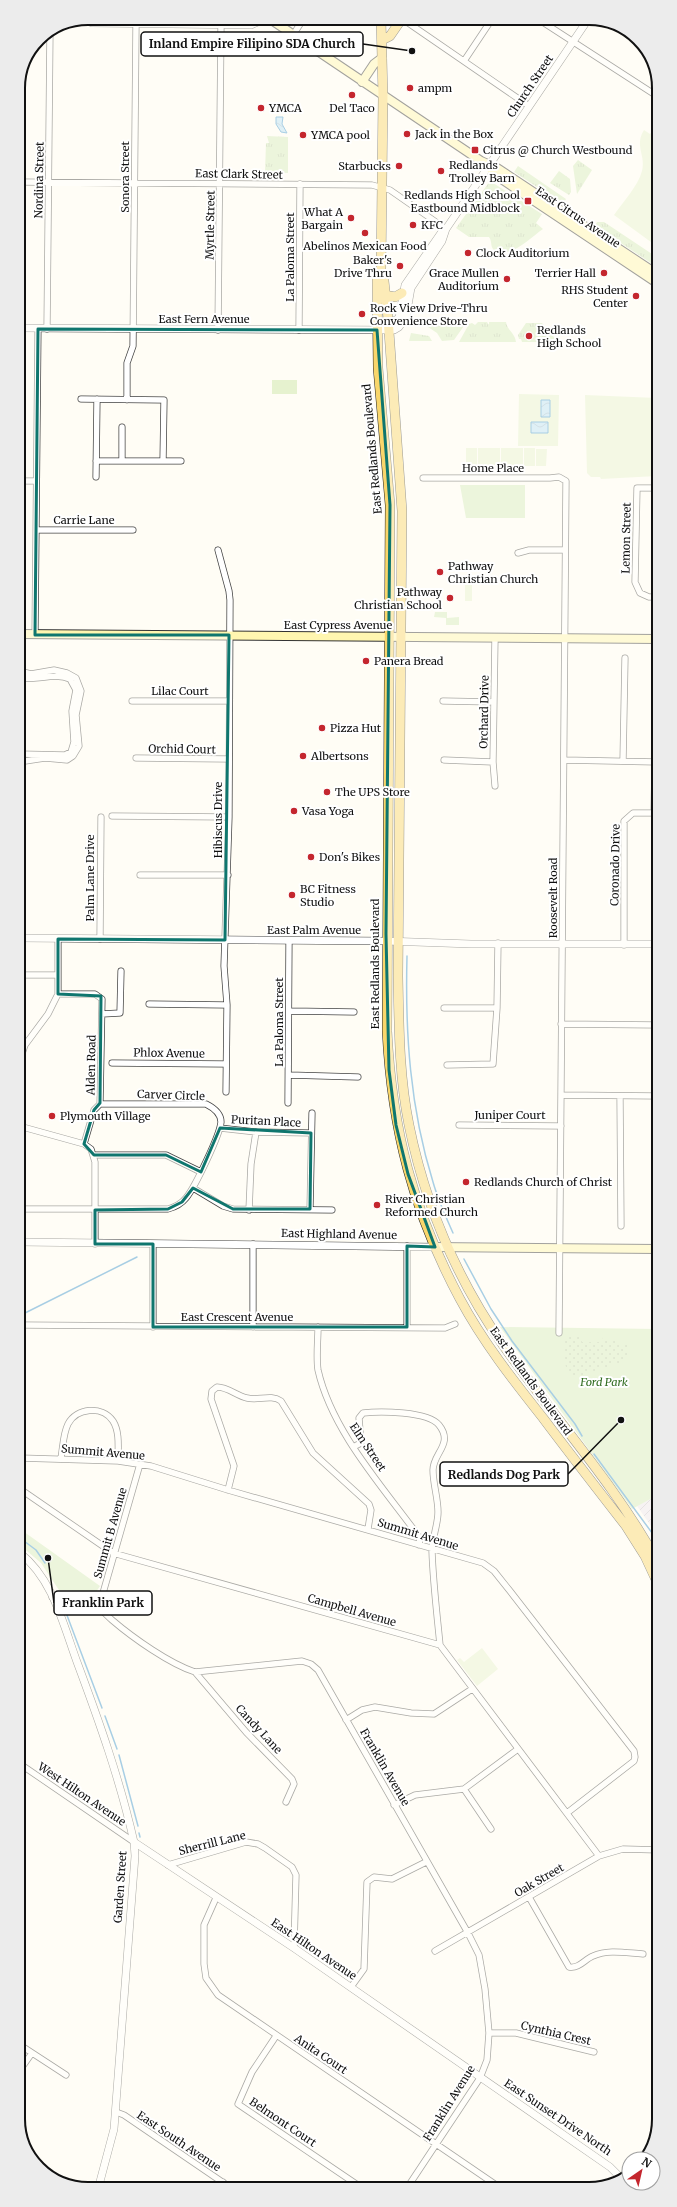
<svg xmlns="http://www.w3.org/2000/svg" width="677" height="2207" viewBox="0 0 677 2207" font-family="Merriweather,serif">
<style>
.industrial{fill:url(#industrial-furrows)}
.grass{fill:url(#grass-tufts)}
.park{fill:#d5ebbd}
.garden{fill:url(#garden-dots)}
.pitch{fill:#e6f2cf}
.water{fill:url(#water-waves);stroke:#3f96cf}
.lines{fill:none;stroke-linecap:round;stroke-linejoin:round}
.stream{stroke:#3f96cf;stroke-width:1.5}
.minor-casing{stroke:#444;stroke-width:7}
.tertiary-casing{stroke:#444;stroke-width:8}
.secondary-casing{stroke:#333;stroke-width:10}
.primary-casing{stroke:#222;stroke-width:10}
.minor{stroke:#fff;stroke-width:5.5}
.tertiary{stroke:#fff;stroke-width:7}
.secondary{stroke:#fff6b0;stroke-width:8}
.primary{stroke:#f9d66b;stroke-width:9}
.marked{fill:none;stroke:#0f766e;stroke-width:3;stroke-linejoin:round}
.poi-dot{fill:#c4262e;stroke:#fff;stroke-width:1.5}
.labels{text-anchor:middle;stroke-width:4;stroke-linejoin:round;paint-order:stroke}
.street-label{font-size:11px;fill:#111;stroke:#fff}
.poi-label{font-size:11px;fill:#111;stroke:#fff;text-anchor:start}
.park-label{font-size:11px;font-style:italic;fill:#2f6b1f;stroke:#fff}
.rim{fill:none;stroke:#111;stroke-width:2}
.leader{fill:none;stroke:#111;stroke-width:1.5}
.callout-dot{fill:#111;stroke:#fff;stroke-width:1.5}
.callout{fill:#fff;stroke:#111;stroke-width:1.5}
.callout-label{font-size:12px;text-anchor:middle;font-weight:bold;fill:#111}
</style>
<defs>
<pattern id="industrial-furrows" width="10" height="10" patternUnits="userSpaceOnUse"><rect width="10" height="10" fill="#eee6ef"/><path d="M-1 1l2-2M0 10L10 0M9 11l2-2" fill="none" stroke="#cbc4cc"/></pattern>
<pattern id="grass-tufts" width="24" height="20" patternUnits="userSpaceOnUse"><rect width="24" height="20" fill="#d5ebbd"/><path d="M3 7l-1-3M5 7V3M7 7l1-3M15 17l-1-3M17 17v-4M19 17l1-3" fill="none" stroke="#b6c8a1"/></pattern>
<pattern id="garden-dots" width="8" height="8" patternUnits="userSpaceOnUse"><rect width="8" height="8" fill="#d5ebbd"/><path d="M2 2h.1M6 6h.1" fill="none" stroke="#b6c8a1" stroke-width="1.8" stroke-linecap="round"/></pattern>
<pattern id="water-waves" width="16" height="10" patternUnits="userSpaceOnUse"><rect width="16" height="10" fill="#b9e0f7"/><path d="M0 5q4-4 8 0t8 0" fill="none" stroke="#9ebfd3"/></pattern>
</defs>
<rect width="100%" height="100%" fill="#fffdf5"/>
<path class="industrial" d="M658 1495V1536L637 1506Z"/>
<path class="grass" d="M267 136 288 137V173L265 172 266 143H269Z
M578 160 592 170 577 194 573 166Z
M518 166 566 199 563 204 514 172Z
M559 171 570 179 571 192 569 195 550 183Z
M490 181 542 214 536 223 543 229C531 237 512 258 496 251 489 248 493 242 489 237H469L456 228Z
M597 222H604L655 256 657 267 595 226Z
M425 322H463L466 323 454 340 442 341 437 333 428 327Z
M478 322H487L489 325V322H506C507 330 515 333 516 342H459L469 324 472 323 475 325Z
M526 323H542L558 342H522L521 339H519L518 335Z
M411 333 429 336 432 341H409Z"/>
<path class="park" d="M460 485H525V518H466Z
M435 612H447V618L459 617V625H446V618L434 617Z
M500 1327 658 1329V1495L632 1509Z
M20 1529 100 1586 94 1595 81 1591 59 1590 41 1563 20 1545Z"/>
<path class="garden" d="M565 1336H582V1342H602L603 1337 627 1345 628 1360 580 1376 573 1375C560 1365 564 1350 565 1336Z"/>
<path class="pitch" d="M657 124V244L655 245 614 215C623 202 638 186 642 171 646 155 634 146 644 130L650 134Z
M272 380H297V394H272Z
M519 394 559 395 558 446H518Z
M585 395 657 398V476L601 479 600 477H591L587 473Z
M466 448H477V465H466Z
M478 448H500V465H478Z
M501 448H512V465H501Z
M512 448H523V465H512Z
M524 448H535V466H524Z
M536 449H547L546 466H536Z
M465 585H472V601H465Z
M482 1648 498 1669 477 1686 457 1660 460 1658 464 1662Z"/>
<path class="water" d="M276 117H283L282 124 287 133 281 132 276 124Z
M541 400H550V417H541Z
M531 422H548V433H531Z"/>
<g class="lines">
<path class="stream" d="M657 245V246
M407 956C405 1033 410 1108 433 1182 438 1200 446 1217 453 1233
M464 1259 491 1309 512 1341 575 1424 582 1436
M19 1316 137 1257
M594 1454 658 1541
M20 1538 36 1550 45 1563
M65 1610 102 1708
M105 1716 117 1749
M119 1755 138 1826
M139 1833 140 1837"/>
<g class="minor-casing">
<path id="minor" d="M538 19 657 96
M404 20 529 106
M293 35 302 21
M464 61 492 19
M18 182 372 185 390 190 446 229
M47 329 50 31
M218 330 221 25
M299 330 300 184
M81 399 164 400 163 461
M127 400V363L133 346 136 24
M96 461H181
M122 461V427
M96 477 97 399
M423 478H550L559 477 566 481 559 1333
M18 481H36
M657 488H637L635 582 640 593 649 597H657
M36 530H133
M218 550 229 591 230 600 229 817 224 966 227 1005 226 1092
M518 553 529 550H565
M35 635 38 329
M19 671 31 674 54 670 67 673 76 678 81 691 76 715 79 746 73 756 67 760 45 758 19 762
M19 678C36 681 55 672 70 679L76 690 72 711 74 742 71 752 65 755 19 754
M19 697 20 717 19 729
M132 701H229
M443 701 494 702
M136 758 228 759
M444 760 493 762
M564 760 657 762
M623 761 625 658
M495 786 493 762 495 638
M654 813 655 761
M112 816 229 817
M140 875H228
M100 939 101 817
M624 945V821L633 813H658
M19 975H57
M58 994H95L102 999 100 1104 94 1110 84 1144
M149 1004 227 1005
M444 1008H497
M290 1011 354 1012
M102 1014 120 1013 121 971
M561 1024 658 1025
M19 1062 25 1045 48 1014 58 994V939
M112 1063 226 1064
M447 1065 493 1064 497 1008 498 943
M289 1075 358 1077
M561 1095 658 1096
M620 1096 621 1226
M288 1103 289 941
M459 1125 561 1126
M19 1126 84 1144 91 1149 95 1162V1244
M220 1128 256 1132 311 1133
M94 1155H166L201 1172
M193 1188 223 1206 233 1209 332 1210
M19 1209H168C175 1207 182 1203 186 1198 195 1187 220 1135 221 1122 221 1113 214 1108 206 1104H100
M310 1209 312 1113
M249 1210 251 1164 256 1132
M407 1246V1327
M19 1325 445 1328 455 1324
M153 1327V1244
M253 1327V1244
M318 1327C318 1341 316 1357 318 1370 332 1432 384 1488 420 1538L419 1545
M353 1447 361 1443 359 1418 363 1413C379 1411 428 1411 439 1425 454 1444 433 1453 433 1470 433 1484 438 1498 438 1512 438 1525 432 1538 432 1551 433 1582 437 1614 440 1645
M20 1458 118 1461 151 1466 228 1490 483 1563 494 1571 510 1591 634 1751 635 1757 634 1761 567 1813
M61 1458C63 1447 63 1434 68 1424 76 1408 102 1405 113 1421 120 1432 118 1448 118 1461
M20 1489 113 1553 440 1645 599 1856
M228 1490 234 1466 211 1399 212 1391 217 1387C228 1387 237 1396 247 1398 258 1401 271 1394 281 1401L313 1453 369 1504 371 1510 368 1529
M52 1597C64 1596 75 1594 86 1599 96 1603 104 1613 112 1620 133 1638 170 1664 195 1672L302 1661 311 1664 318 1670 468 1933 479 1955 485 1989 489 2033 487 2060 480 2078 407 2188
M99 1607 140 1464
M195 1672 246 1732 292 1779 294 1784 286 1802
M346 1720 362 1710 375 1707 411 1713 434 1714 472 1689
M20 1764 134 1842
M464 1789 491 1829
M394 1805 415 1795 464 1789 518 1749
M168 1865 246 1842 258 1844 265 1848 292 1867 296 1875 294 1948
M529 1897 569 1967C579 1969 585 1959 593 1956 609 1949 626 1953 643 1954
M216 1898 204 1925V1964L206 1978 218 1995 499 2187
M435 1951 599 1856 623 1849 659 1850
M351 1987 364 1969 367 1882 374 1877 392 1879 426 1862
M489 2033H516L594 2052
M276 2036 252 2072 238 2104 362 2188
M20 2045 66 2075
M20 2070 32 2053
M116 2112 124 2115 231 2188
M219 2188 223 2182"/>
</g>
<g class="tertiary-casing">
<path id="tertiary" d="M92 23 251 25 260 21
M385 326 399 318 405 285 441 233 446 229 589 18
M18 328 394 330 399 327 406 317 411 288 442 241 446 229
M19 938 386 941 471 944H658
M19 1242 435 1247
M20 1553C53 1579 63 1624 77 1662 99 1721 120 1780 134 1842L135 1856 114 2129 98 2189
M134 1842 294 1948 610 2167 621 2178"/>
</g>
<g class="secondary-casing">
<path id="secondary" d="M273 21 481 161 497 168 657 274
M362 82 374 64 382 58
M489 166 494 174 657 283
M19 634 657 639
M435 1247 658 1249"/>
</g>
<g class="primary-casing">
<path id="primary" d="M381 20 383 96 381 270 384 281 388 318 402 511 398 976C399 1026 399 1076 409 1125 425 1204 457 1279 503 1345 554 1418 616 1485 658 1563
M382 40 390 36 401 20
M381 270 377 279 378 368 390 505 387 1031C392 1130 413 1211 460 1299 483 1342 513 1380 543 1418 570 1454 598 1490 626 1526L645 1556 658 1584
M385 295 395 297 402 293"/>
</g>
<use href="#minor" class="minor"/>
<use href="#tertiary" class="tertiary"/>
<use href="#secondary" class="secondary"/>
<use href="#primary" class="primary"/>
</g>
<path d="M0 0H677V2207H0ZM38 329 377 330 390 505 386 934 389 1070 396 1125 408 1174 435 1247 407 1246V1327H153V1244H95V1210L168 1209 182 1202 193 1188 233 1209H310L311 1133 220 1128 201 1172 166 1155H94L84 1144 94 1110 100 1103 101 996 58 994V939L225 940 229 635H35Z" fill="#fffdf5" fill-opacity=".55" fill-rule="evenodd"/>
<path class="marked" d="M38 329 377 330 390 505 386 934 389 1070 396 1125 408 1174 435 1247 407 1246V1327H153V1244H95V1210L168 1209 182 1202 193 1188 233 1209H310L311 1133 220 1128 201 1172 166 1155H94L84 1144 94 1110 100 1103 101 996 58 994V939L225 940 229 635H35Z"/>
<g class="poi-dot">
<circle cx="410" cy="88" r="4"/>
<circle cx="352" cy="95" r="4"/>
<circle cx="261" cy="108" r="4"/>
<circle cx="407" cy="134" r="4"/>
<circle cx="303" cy="135" r="4"/>
<rect x="471" y="146" width="8" height="8" rx="2"/>
<circle cx="399" cy="166" r="4"/>
<circle cx="441" cy="171" r="4"/>
<rect x="524" y="197" width="8" height="8" rx="2"/>
<circle cx="351" cy="218" r="4"/>
<circle cx="413" cy="225" r="4"/>
<circle cx="365" cy="233" r="4"/>
<circle cx="468" cy="253" r="4"/>
<circle cx="400" cy="266" r="4"/>
<circle cx="604" cy="273" r="4"/>
<circle cx="507" cy="279" r="4"/>
<circle cx="636" cy="296" r="4"/>
<circle cx="362" cy="314" r="4"/>
<circle cx="529" cy="336" r="4"/>
<circle cx="440" cy="572" r="4"/>
<circle cx="450" cy="598" r="4"/>
<circle cx="366" cy="661" r="4"/>
<circle cx="322" cy="728" r="4"/>
<circle cx="303" cy="756" r="4"/>
<circle cx="327" cy="792" r="4"/>
<circle cx="294" cy="811" r="4"/>
<circle cx="311" cy="857" r="4"/>
<circle cx="292" cy="895" r="4"/>
<circle cx="52" cy="1116" r="4"/>
<circle cx="466" cy="1182" r="4"/>
<circle cx="377" cy="1205" r="4"/>
</g>
<g class="labels">
<g class="street-label">
<text transform="translate(530 86) rotate(-56)" y="4">Church Street</text>
<text transform="translate(239 174) rotate(1)" y="4">East Clark Street</text>
<text transform="translate(125 177) rotate(-90)" y="4">Sonora Street</text>
<text transform="translate(39 180) rotate(-89)" y="4">Nordina Street</text>
<text transform="translate(578 217) rotate(34)" y="4">East Citrus Avenue</text>
<text transform="translate(210 225) rotate(-89)" y="4">Myrtle Street</text>
<text transform="translate(290 257) rotate(-90)" y="4">La Paloma Street</text>
<text x="204" y="323">East Fern Avenue</text>
<text transform="translate(372 449) rotate(-95)" y="4">East Redlands Boulevard</text>
<text x="493" y="472">Home Place</text>
<text x="84" y="524">Carrie Lane</text>
<text transform="translate(626 538) rotate(-89)" y="4">Lemon Street</text>
<text x="338" y="629">East Cypress Avenue</text>
<text x="180" y="695">Lilac Court</text>
<text transform="translate(484 712) rotate(-89)" y="4">Orchard Drive</text>
<text transform="translate(182 749) rotate(1)" y="4">Orchid Court</text>
<text transform="translate(218 820) rotate(-90)" y="4">Hibiscus Drive</text>
<text transform="translate(615 865) rotate(-89)" y="4">Coronado Drive</text>
<text transform="translate(90 878) rotate(-90)" y="4">Palm Lane Drive</text>
<text transform="translate(553 898) rotate(-90)" y="4">Roosevelt Road</text>
<text x="314" y="934">East Palm Avenue</text>
<text transform="translate(375 964) rotate(-90)" y="4">East Redlands Boulevard</text>
<text transform="translate(279 1022) rotate(-90)" y="4">La Paloma Street</text>
<text transform="translate(169 1053) rotate(1)" y="4">Phlox Avenue</text>
<text transform="translate(91 1065) rotate(-89)" y="4">Alden Road</text>
<text transform="translate(171 1095) rotate(2)" y="4">Carver Circle</text>
<text x="510" y="1119">Juniper Court</text>
<text transform="translate(266 1121) rotate(3)" y="4">Puritan Place</text>
<text transform="translate(339 1234) rotate(1)" y="4">East Highland Avenue</text>
<text x="237" y="1321">East Crescent Avenue</text>
<text transform="translate(531 1381) rotate(54)" y="4">East Redlands Boulevard</text>
<text transform="translate(368 1447) rotate(56)" y="4">Elm Street</text>
<text transform="translate(103 1452) rotate(5)" y="4">Summit Avenue</text>
<text transform="translate(110 1533) rotate(-74)" y="4">Summit B Avenue</text>
<text transform="translate(418 1534) rotate(17)" y="4">Summit Avenue</text>
<text transform="translate(352 1610) rotate(16)" y="4">Campbell Avenue</text>
<text transform="translate(259 1729) rotate(47)" y="4">Candy Lane</text>
<text transform="translate(385 1767) rotate(60)" y="4">Franklin Avenue</text>
<text transform="translate(82 1794) rotate(34)" y="4">West Hilton Avenue</text>
<text transform="translate(212 1843) rotate(-14)" y="4">Sherrill Lane</text>
<text transform="translate(539 1880) rotate(-30)" y="4">Oak Street</text>
<text transform="translate(120 1887) rotate(-86)" y="4">Garden Street</text>
<text transform="translate(314 1949) rotate(34)" y="4">East Hilton Avenue</text>
<text transform="translate(556 2033) rotate(13)" y="4">Cynthia Crest</text>
<text transform="translate(321 2054) rotate(34)" y="4">Anita Court</text>
<text transform="translate(449 2103) rotate(-58)" y="4">Franklin Avenue</text>
<text transform="translate(558 2117) rotate(34)" y="4">East Sunset Drive North</text>
<text transform="translate(283 2122) rotate(34)" y="4">Belmont Court</text>
<text transform="translate(179 2141) rotate(34)" y="4">East South Avenue</text>
</g>
<g class="poi-label">
<text x="418" y="92">ampm</text>
<text x="269" y="112">YMCA</text>
<text x="352" y="112" text-anchor="middle">Del Taco</text>
<text x="415" y="138">Jack in the Box</text>
<text x="311" y="139">YMCA pool</text>
<text x="483" y="154">Citrus @ Church Westbound</text>
<text x="449" y="169">Redlands<tspan x="449" dy="13">Trolley Barn</tspan></text>
<text x="391" y="170" text-anchor="end">Starbucks</text>
<text x="520" y="199" text-anchor="end">Redlands High School<tspan x="520" dy="13">Eastbound Midblock</tspan></text>
<text x="343" y="216" text-anchor="end">What A<tspan x="343" dy="13">Bargain</tspan></text>
<text x="421" y="229">KFC</text>
<text x="365" y="250" text-anchor="middle">Abelinos Mexican Food</text>
<text x="476" y="257">Clock Auditorium</text>
<text x="392" y="264" text-anchor="end">Baker's<tspan x="392" dy="13">Drive Thru</tspan></text>
<text x="499" y="277" text-anchor="end">Grace Mullen<tspan x="499" dy="13">Auditorium</tspan></text>
<text x="596" y="277" text-anchor="end">Terrier Hall</text>
<text x="628" y="294" text-anchor="end">RHS Student<tspan x="628" dy="13">Center</tspan></text>
<text x="370" y="312">Rock View Drive-Thru<tspan x="370" dy="13">Convenience Store</tspan></text>
<text x="537" y="334">Redlands<tspan x="537" dy="13">High School</tspan></text>
<text x="448" y="570">Pathway<tspan x="448" dy="13">Christian Church</tspan></text>
<text x="442" y="596" text-anchor="end">Pathway<tspan x="442" dy="13">Christian School</tspan></text>
<text x="374" y="665">Panera Bread</text>
<text x="330" y="732">Pizza Hut</text>
<text x="311" y="760">Albertsons</text>
<text x="335" y="796">The UPS Store</text>
<text x="302" y="815">Vasa Yoga</text>
<text x="319" y="861">Don's Bikes</text>
<text x="300" y="893">BC Fitness<tspan x="300" dy="13">Studio</tspan></text>
<text x="60" y="1120">Plymouth Village</text>
<text x="474" y="1186">Redlands Church of Christ</text>
<text x="385" y="1203">River Christian<tspan x="385" dy="13">Reformed Church</tspan></text>
</g>
<g class="park-label">
<text x="604" y="1386">Ford Park</text>
</g>
</g>
<path d="M0 0H677V2207H0ZM88 25H589A63 63 0 0 1 652 88V2119A63 63 0 0 1 589 2182H88A63 63 0 0 1 25 2119V88A63 63 0 0 1 88 25Z" fill="#ececec" fill-rule="evenodd"/>
<path class="rim" d="M88 25H589A63 63 0 0 1 652 88V2119A63 63 0 0 1 589 2182H88A63 63 0 0 1 25 2119V88A63 63 0 0 1 88 25Z"/>
<path class="leader" d="M412 51L363 44M621 1420L568 1474M48 1558L54 1603"/>
<g class="callout-dot">
<circle cx="412" cy="51" r="4"/>
<circle cx="621" cy="1420" r="4"/>
<circle cx="48" cy="1558" r="4"/>
</g>
<g class="callout">
<rect x="141" y="32" width="222" height="24" rx="4"/>
<rect x="440" y="1462" width="128" height="24" rx="4"/>
<rect x="54" y="1591" width="98" height="24" rx="4"/>
</g>
<g class="callout-label">
<text x="252" y="48">Inland Empire Filipino SDA Church</text>
<text x="504" y="1479">Redlands Dog Park</text>
<text x="103" y="1607">Franklin Park</text>
</g>
<g transform="translate(641 2171) rotate(34)"><circle r="19" fill="#ffffff" stroke="#a0a0a0"/>
<path d="M0-3L7 15L0 10L-7 15Z" fill="#c4262e"/>
<text y="-6" font-size="11" font-weight="bold" text-anchor="middle" fill="#111111">N</text>
</g>
</svg>
